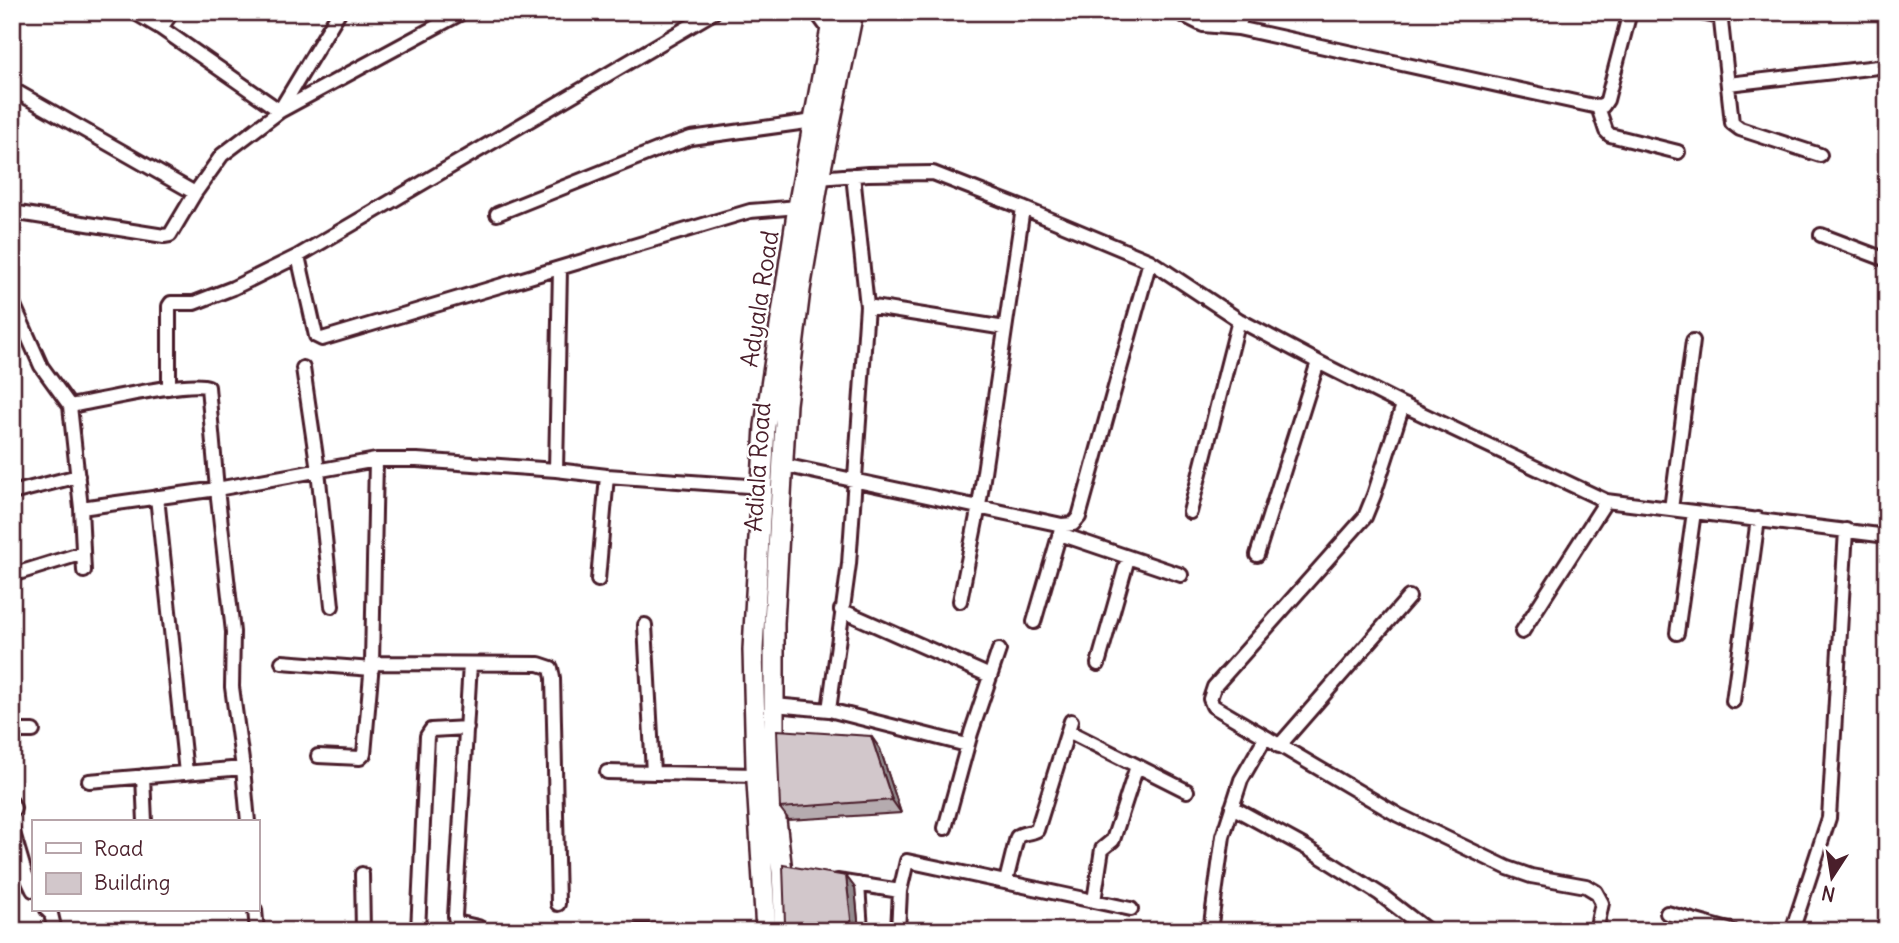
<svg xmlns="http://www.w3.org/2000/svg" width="1899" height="943" viewBox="0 0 1899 943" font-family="Delius,sans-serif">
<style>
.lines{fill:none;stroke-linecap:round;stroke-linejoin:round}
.street-casing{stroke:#4a1f2b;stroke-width:18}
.primary-casing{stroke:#4a1f2b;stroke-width:24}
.street{stroke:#fff;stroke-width:12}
.primary{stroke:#fff;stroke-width:19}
.wall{fill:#b5abaf;stroke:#4a1f2b;stroke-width:2}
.shaded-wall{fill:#938b8e;stroke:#4a1f2b;stroke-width:2}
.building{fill:#d2c7cb;stroke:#4a1f2b;stroke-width:2}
.labels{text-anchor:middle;stroke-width:5;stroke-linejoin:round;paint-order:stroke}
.street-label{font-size:24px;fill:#4a1f2b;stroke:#fff}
</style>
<rect width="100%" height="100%" fill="#fff"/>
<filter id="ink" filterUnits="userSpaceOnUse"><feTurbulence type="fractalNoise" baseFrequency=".0143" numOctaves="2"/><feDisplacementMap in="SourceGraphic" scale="14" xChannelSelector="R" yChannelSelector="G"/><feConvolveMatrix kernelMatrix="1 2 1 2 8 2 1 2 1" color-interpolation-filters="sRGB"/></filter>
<g filter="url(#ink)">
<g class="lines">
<g class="street-casing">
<path id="street" d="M134 12 161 28 280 111
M816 12 830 31
M1177 12 1203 25 1238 28 1598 107 1603 106 1607 100 1630 12
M1696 12 1720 17
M1720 12 1732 123 1740 129 1820 155
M161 28 172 12
M1238 28 1243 12
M1728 84 1887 66
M12 89 195 193
M1598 107 1606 131 1610 135 1678 152
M280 110 339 12
M819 178 868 174 933 173 1023 208 1150 261 1239 320 1318 362 1403 405 1606 501 1887 536
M12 212 164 236 170 235 195 193 222 155 280 111 463 12
M497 214 659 149 691 138 814 121
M1821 235 1887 260
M298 256 316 336 322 339 750 211 798 207
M12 301 41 366 70 406 81 508 84 571
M867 306 1005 328
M303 368 318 470 332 606
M169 388V306L171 303H194L233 288 298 256 714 12
M1403 405 1374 495 1365 517 1214 687 1210 699 1213 706 1398 815 1508 868 1531 876 1586 886 1596 892 1602 903 1596 931
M70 406C95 402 190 379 208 387L217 489 233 632 232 687 243 768 248 822
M783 465 1062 525 1073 524 1079 517 1150 261
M556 470 560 269
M12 493 78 476
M157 497 186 773
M81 508 217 489 376 460H417L556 470 607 476 762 487
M1671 509 1693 341
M1190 512 1239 320
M1060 534 1181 575
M1257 555 1318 362
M12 575 83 553
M598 580 607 476
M960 601 979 506 1023 208
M841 610 990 676
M1034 622 1061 529
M645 625 653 773
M1522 632 1606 501
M1677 633 1694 512
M282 662 372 669
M372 663 539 664 551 668 553 678 558 904
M470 664 455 916 456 922 478 927 484 931
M1098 664 1128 558
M1733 701 1758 519
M774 705 829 710 967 745
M829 710 849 564 867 306 853 175
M12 731H33
M1068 731 1187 791
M1279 746 1409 597
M318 756 360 758 364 754 372 663 376 460
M607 772 756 775
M143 776 145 822
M89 781 243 768
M12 803 14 808 12 812
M1232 807 1307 848 1380 894 1428 931
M945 828 971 733 999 650
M12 829 25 873 33 890
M362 874 363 931
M837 881 900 891
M1006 881 1017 837C1023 832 1030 834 1037 830L1071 721
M858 884 861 931
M1094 901 1102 849 1113 840 1137 766
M47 910 51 914 55 931
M255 910 257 931
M1667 913 1732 931
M418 931 427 736 431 730 467 728
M637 931H663
M898 931 900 891 907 861 1131 909
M1210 931 1223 836 1241 780 1265 738
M1792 931 1829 818 1846 530"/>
</g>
<g class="primary-casing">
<path id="primary" d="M766 931 756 765 753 650 765 426 798 207 834 12
M785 931 782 872 774 802V623L786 404 800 290 819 178 853 12"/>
</g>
<use href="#street" class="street"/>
<use href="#primary" class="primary"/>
</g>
<path class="wall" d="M871 736 880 749 901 813 789 820 780 808Z
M846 876 855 888 859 931H791L785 923Z"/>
<path class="shaded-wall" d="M871 736 880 749 901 813 892 800Z
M846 876 855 888 859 931H854L852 928Z"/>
<path class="building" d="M777 730 871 736 892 800 780 808Z
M783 865 846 876 852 928 785 923Z"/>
</g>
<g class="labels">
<g class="street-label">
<text transform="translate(760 299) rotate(-81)" y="8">Adyala Road</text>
<text transform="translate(758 467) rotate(-86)" y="8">Adiala Road</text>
</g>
</g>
<rect width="1899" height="943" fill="none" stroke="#fff" stroke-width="42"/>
<rect x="21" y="21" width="1857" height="901" fill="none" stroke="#4a1f2b" stroke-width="2.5" filter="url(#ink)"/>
<rect x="32" y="820" width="228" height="91" fill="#ffffff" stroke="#b7a5aa" stroke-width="2"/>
<rect x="46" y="843" width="35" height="10" fill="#ffffff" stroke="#b7a5aa" stroke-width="2"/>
<text x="94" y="856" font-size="21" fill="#4a1f2b">Road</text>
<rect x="46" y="873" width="35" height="21" fill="#d2c7cb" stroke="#b7a5aa" stroke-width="2"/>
<text x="94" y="890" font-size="21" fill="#4a1f2b">Building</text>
<g transform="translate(1832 877) rotate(192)" stroke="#ffffff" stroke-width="5" paint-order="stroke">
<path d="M0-5L12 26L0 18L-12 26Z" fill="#4a1f2b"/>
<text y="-10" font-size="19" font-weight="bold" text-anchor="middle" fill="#4a1f2b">N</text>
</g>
</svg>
